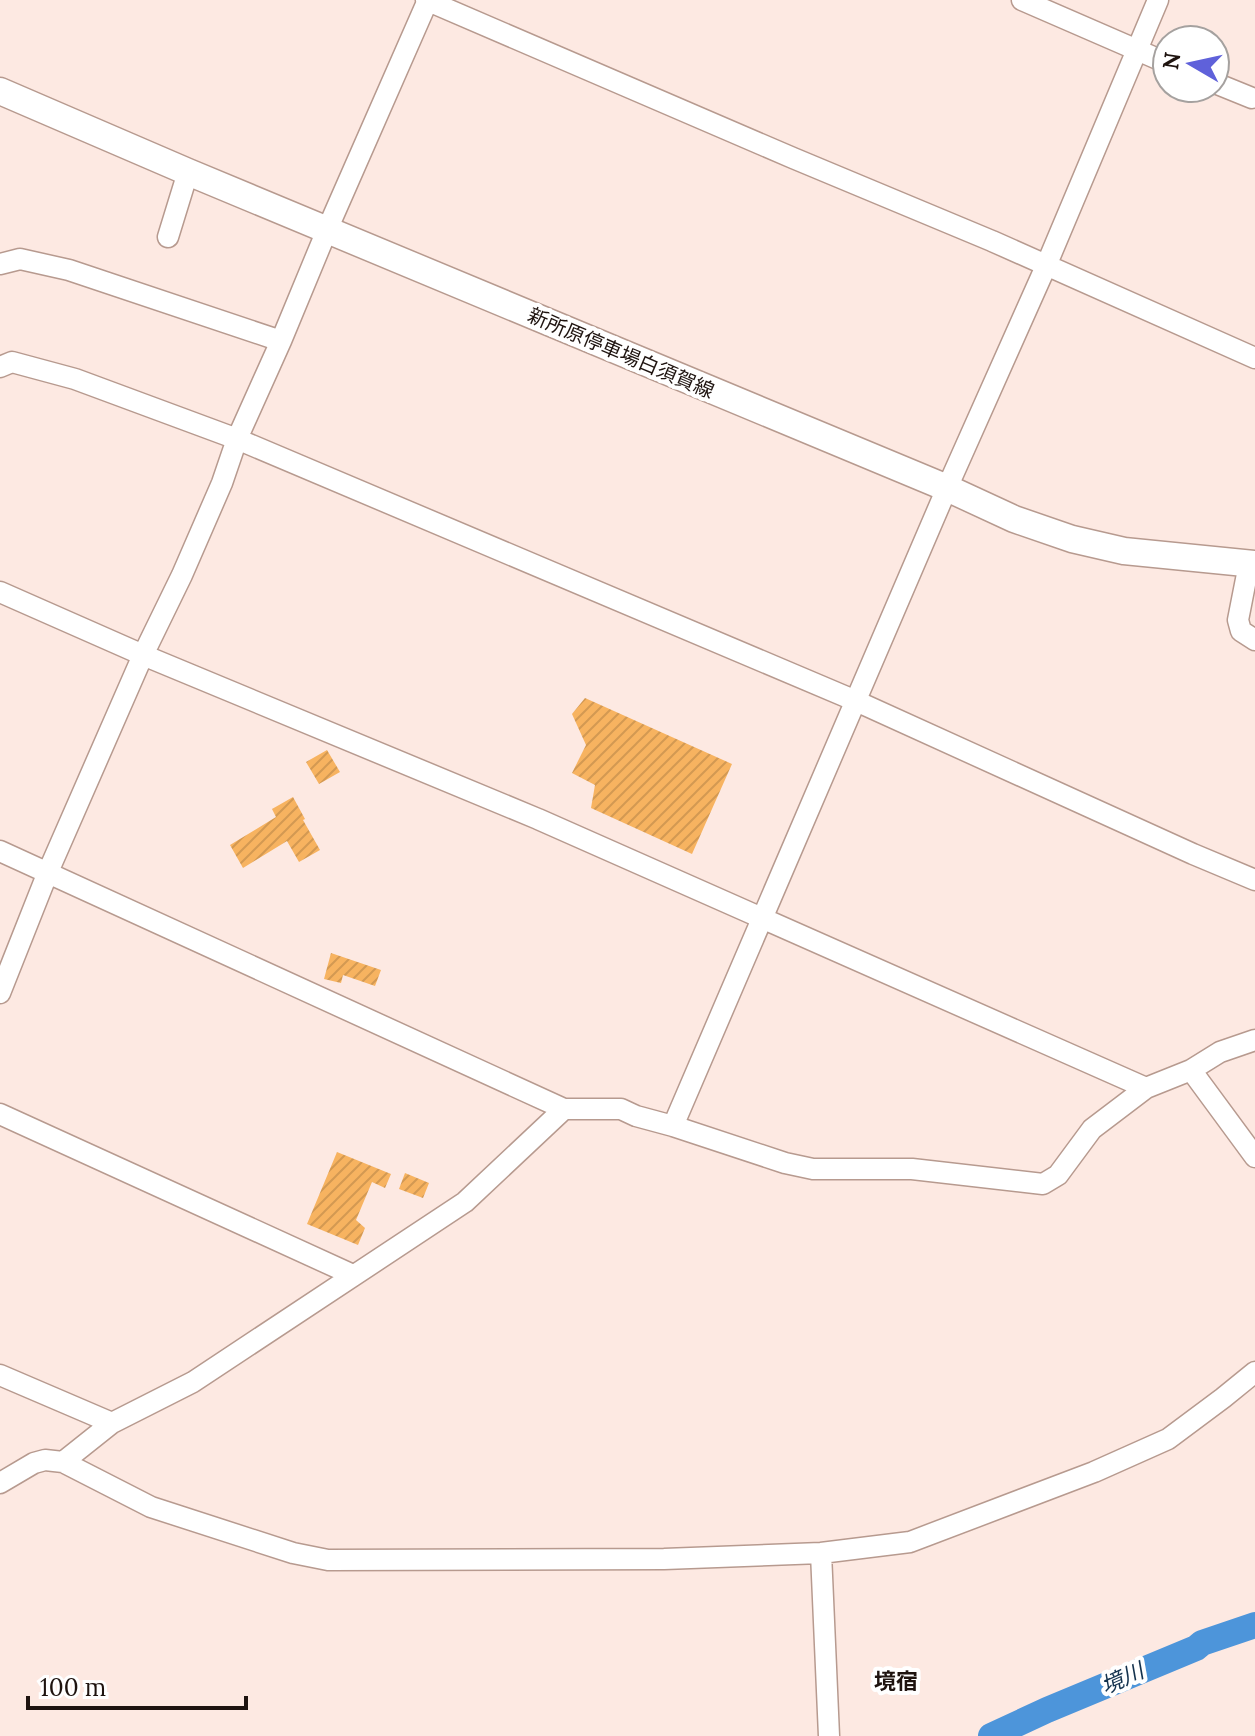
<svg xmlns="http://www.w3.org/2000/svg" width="1255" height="1736" viewBox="0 0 1255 1736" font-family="Lora,'Noto Sans JP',serif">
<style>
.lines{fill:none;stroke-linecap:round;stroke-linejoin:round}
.river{stroke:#4d95da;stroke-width:26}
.building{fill:url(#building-hatch)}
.minor-casing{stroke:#b79a8f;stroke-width:23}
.major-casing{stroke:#b79a8f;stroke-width:29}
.minor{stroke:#fff;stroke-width:20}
.major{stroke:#fff;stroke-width:26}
.labels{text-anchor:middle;stroke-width:8;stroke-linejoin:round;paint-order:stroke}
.street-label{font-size:20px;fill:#1e130f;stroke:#fff}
.water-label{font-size:22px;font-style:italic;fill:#14324e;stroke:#fff}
.neighbourhood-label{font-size:22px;font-weight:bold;fill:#1e130f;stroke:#fff}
</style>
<defs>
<pattern id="building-hatch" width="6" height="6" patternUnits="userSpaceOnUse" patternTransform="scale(2)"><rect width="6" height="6" fill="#f7b360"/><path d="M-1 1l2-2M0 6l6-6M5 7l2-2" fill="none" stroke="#d39952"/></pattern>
</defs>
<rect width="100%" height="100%" fill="#fde9e2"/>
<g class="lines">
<path class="river" d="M991 1736 1047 1710 1196 1648 1202 1643 1255 1625"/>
</g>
<path class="building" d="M585 698 732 764 692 854 591 808 595 785 572 773 586 745 572 714Z
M327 750 340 772 319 784 306 762Z
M293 797 305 819 303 820 320 850 299 862 287 841 243 868 230 845 276 817 272 809Z
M331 953 381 970 375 986 343 975 341 983 324 979Z
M337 1152 391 1174 385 1188 372 1182 356 1220 365 1228 358 1245 307 1224Z
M405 1173 429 1183 423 1198 399 1189Z"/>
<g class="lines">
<g class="minor-casing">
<path id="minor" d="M426 0 793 158 992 241 1255 358
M1022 0 1167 63
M1215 83 1252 98
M168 237 188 172
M0 264 20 259 69 270 281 341
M0 367 12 362 75 379 237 439 856 701 1193 854 1255 880
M1249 564 1238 620 1241 631 1255 640
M0 592 143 655 538 819 1146 1088
M0 851 564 1109
M0 993 48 872 143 655 182 575 222 483 237 439 281 341 327 230 428 0
M1191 1070 1255 1157
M0 1114 353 1275
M673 1126 947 488 1046 266 1158 0
M0 1375 112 1423
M63 1462 112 1423 193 1382 465 1202 564 1109H621L636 1116 673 1126 785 1163 813 1169H912L1043 1184 1058 1175 1092 1129 1146 1088 1191 1070 1220 1052 1255 1040
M0 1483 34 1463 45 1460 63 1462 151 1507 293 1553 328 1560 664 1559 821 1553 910 1542 1094 1472 1168 1439 1223 1398 1255 1372
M821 1553 829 1736"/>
</g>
<g class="major-casing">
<path id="major" d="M0 91 188 172 947 488 1014 519 1072 539 1124 551 1255 564"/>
</g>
<use href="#minor" class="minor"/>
<use href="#major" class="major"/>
</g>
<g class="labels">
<g class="street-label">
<text transform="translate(621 353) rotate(23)" y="7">新所原停車場白須賀線</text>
</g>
<g class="water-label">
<text transform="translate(1122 1678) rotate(-24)" y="8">境川</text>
</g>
<g class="neighbourhood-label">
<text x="896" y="1689">境宿</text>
</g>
</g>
<g transform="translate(1191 64) rotate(279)"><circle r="38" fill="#ffffff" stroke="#a5a19f" stroke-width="2"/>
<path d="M0-6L14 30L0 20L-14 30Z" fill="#5f61da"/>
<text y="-12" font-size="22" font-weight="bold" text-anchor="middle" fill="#1e130f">N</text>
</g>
<path d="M28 1696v12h218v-12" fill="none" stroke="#1e130f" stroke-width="4"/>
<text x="40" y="1696" font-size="24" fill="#1e130f" stroke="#ffffff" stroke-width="6" paint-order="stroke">100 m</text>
</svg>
